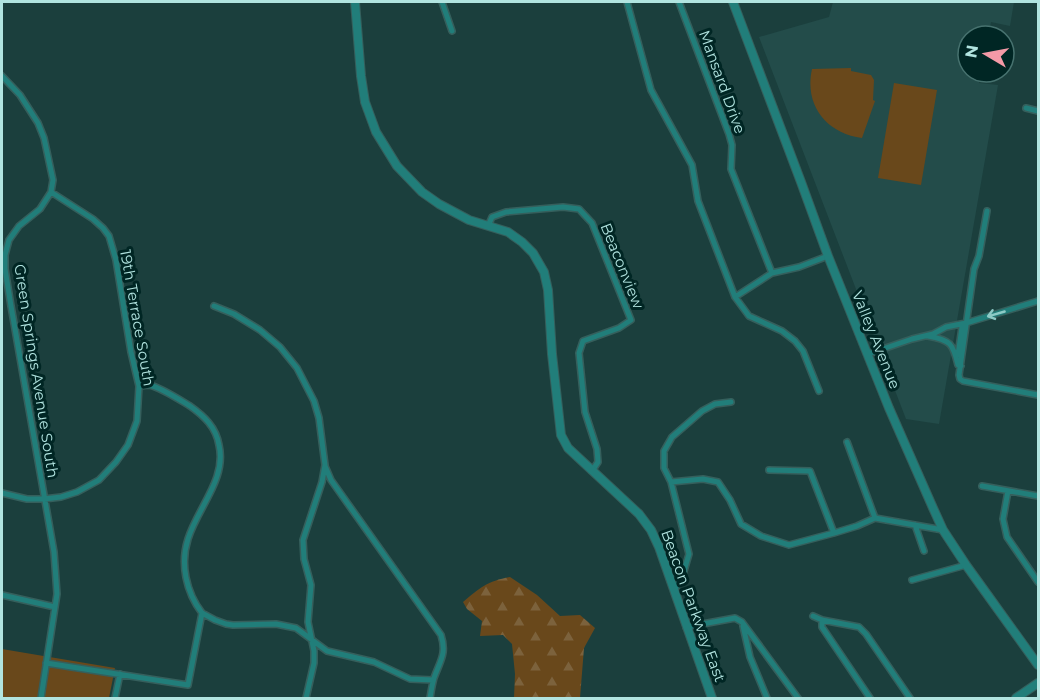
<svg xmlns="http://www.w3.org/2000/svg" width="1040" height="700" viewBox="0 0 1040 700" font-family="Montserrat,sans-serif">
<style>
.built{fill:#234c4a}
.forest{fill:url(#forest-firs)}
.green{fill:#69481b}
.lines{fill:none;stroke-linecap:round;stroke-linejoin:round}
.street-casing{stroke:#355f5c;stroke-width:8}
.secondary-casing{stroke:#355f5c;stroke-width:10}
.street{stroke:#217e7a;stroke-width:5}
.secondary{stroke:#217e7a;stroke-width:8}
.oneway{stroke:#8dcac6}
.labels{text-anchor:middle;stroke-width:6;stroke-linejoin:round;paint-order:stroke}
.street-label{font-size:15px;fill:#b1e4e0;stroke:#002624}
</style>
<defs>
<pattern id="forest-firs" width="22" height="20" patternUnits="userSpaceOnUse" patternTransform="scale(1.5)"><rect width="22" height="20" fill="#69481b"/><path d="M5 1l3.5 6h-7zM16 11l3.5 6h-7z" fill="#7c623c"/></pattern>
</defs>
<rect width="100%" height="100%" fill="#1b3f3d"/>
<path class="built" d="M833 2H1014L1010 26 991 22 988 36H968V72H981L979 83 998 85 939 424 906 419 759 37 829 17Z"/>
<path class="forest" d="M510 577 537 595 560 616 580 615 595 628 584 648 580 698H514L515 674 512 644 503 635 480 636 482 621 467 609 463 602C480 588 487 581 510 577Z"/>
<path class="green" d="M851 68V71L871 75 874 80 873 100 875 101 862 138C826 133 804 105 812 69Z
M894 83 937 90 921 185 878 178Z
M2 649 115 668 109 698H2Z"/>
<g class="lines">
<g class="street-casing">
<path id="street" d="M442 2 452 31
M627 2 651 90 692 165 698 201 735 297 749 316 782 331 795 341 803 351 819 391
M679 2 729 134 732 145 731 169 772 273
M2 76 20 95 38 123 44 138 53 180 51 192 40 209 19 226 9 240 5 255V269L11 306 54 552 57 594 41 698
M1026 108 1038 111
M987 211 979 256 974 269 959 375 960 379 963 381 1038 395
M488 226 492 217 506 212 563 207 579 209 592 223 631 320 619 328 583 341 579 353 585 412 597 449 598 462 592 471
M735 297 772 273 799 267 828 256
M214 306 234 314 260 330 280 347 297 368 314 401 319 418 325 465 322 482 303 540 304 559 311 585 308 622 314 651V663L306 698
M928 336C951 340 953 344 958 365L961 366
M868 354 912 339 933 334 946 327 966 323 1038 301
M958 355 962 327 965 324
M847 442 875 518
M325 466 331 480 441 635C447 654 440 661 434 678 432 685 431 692 430 698
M671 482 703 479 718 482 730 500 741 524 761 536 789 545 834 533 810 471 769 470
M982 486 1038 496
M1008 491 1003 519 1007 537 1038 582
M2 493 27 499H44L61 497 77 492 99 480 116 462 128 445 137 421 139 386 131 352 116 260 109 236 103 228 93 219 51 192
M915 525 924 551
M834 533 857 526 875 518 943 530
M912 580 966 565
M674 590 682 578 689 554 671 482 664 468V451L672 437 702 411 715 404 731 402
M2 595 55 607
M202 613 215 620 226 624 233 625 276 624 296 628 327 651 374 662 410 679 433 680
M813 616 822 620 859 627 866 634 910 698
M822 620V627L870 698
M743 626 750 657 767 698
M686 627 735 618 742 622 798 698
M46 663 188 685 202 613C186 592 180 564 188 539 198 507 227 479 219 445 216 427 204 416 190 406 180 400 160 387 149 385 146 385 142 386 139 386
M115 698 120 674"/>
</g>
<g class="secondary-casing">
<path id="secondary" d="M355 2 361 76 365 102 376 132 397 166 422 192 439 204 469 220 508 232 522 242 533 253 544 272 548 290 552 354 561 435 568 448 639 514 651 530 659 547 712 698
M733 2 801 182 828 256 889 408 933 508 943 530 966 565 1038 665
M1016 698 1038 683"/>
</g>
<use href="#street" class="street"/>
<use href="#secondary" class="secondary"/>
</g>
<defs><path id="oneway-shaft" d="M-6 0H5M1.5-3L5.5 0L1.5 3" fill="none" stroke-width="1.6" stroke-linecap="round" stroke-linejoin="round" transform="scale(1.5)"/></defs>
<use class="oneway" href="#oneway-shaft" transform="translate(996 314) rotate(164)"/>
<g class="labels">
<g class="street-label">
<text transform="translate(722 82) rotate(70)" y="5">Mansard Drive</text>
<text transform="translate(622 266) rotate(68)" y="5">Beaconview</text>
<text transform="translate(137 318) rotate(80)" y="5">19th Terrace South</text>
<text transform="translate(876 340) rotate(68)" y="5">Valley Avenue</text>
<text transform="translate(36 371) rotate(81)" y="5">Green Springs Avenue South</text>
<text transform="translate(693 606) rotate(70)" y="5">Beacon Parkway East</text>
</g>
</g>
<rect width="1040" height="700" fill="none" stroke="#b1e4e0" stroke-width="6"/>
<g transform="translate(986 54) rotate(280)"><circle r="28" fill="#002624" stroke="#47726f" stroke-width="1.5"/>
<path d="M0-4.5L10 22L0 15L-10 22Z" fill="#f49aa7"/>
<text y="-9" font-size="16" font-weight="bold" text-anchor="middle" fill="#b1e4e0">N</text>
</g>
</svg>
